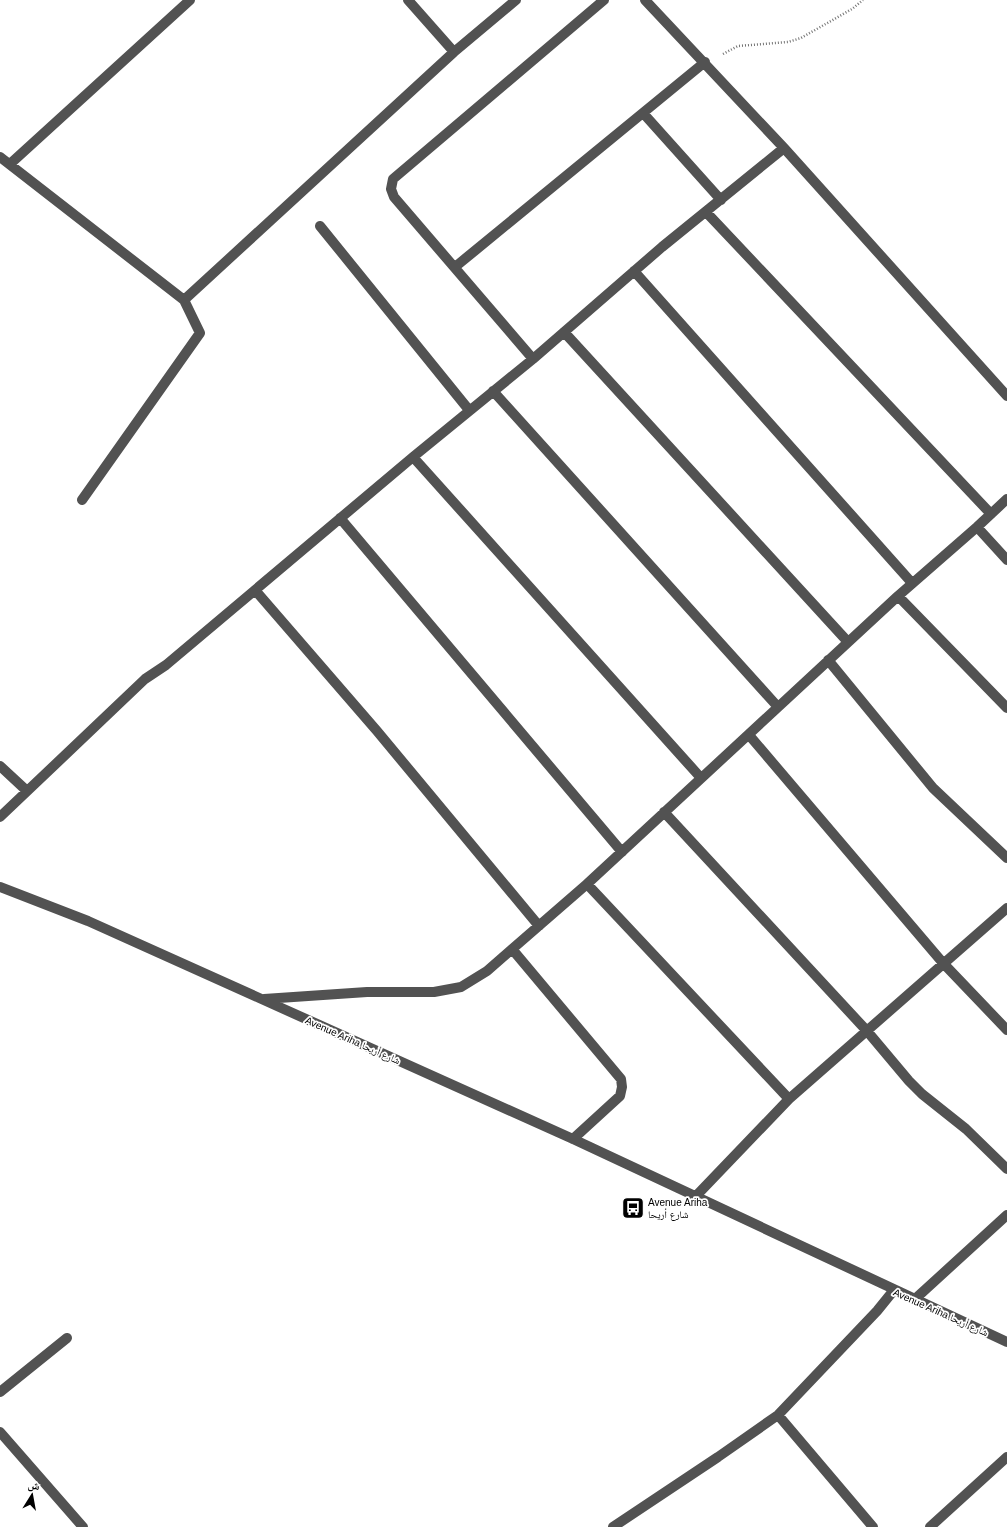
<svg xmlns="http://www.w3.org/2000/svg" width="1007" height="1527" viewBox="0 0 1007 1527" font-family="Arial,'Noto Naskh Arabic',sans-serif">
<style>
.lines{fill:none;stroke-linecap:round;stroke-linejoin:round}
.path{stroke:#747474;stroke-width:2.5;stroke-dasharray:1 2;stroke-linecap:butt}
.minor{stroke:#525252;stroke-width:10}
.labels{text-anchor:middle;stroke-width:3.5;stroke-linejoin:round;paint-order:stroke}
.street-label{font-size:10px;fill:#000;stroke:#fff}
.poi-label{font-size:10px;fill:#000;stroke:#fff;text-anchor:start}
</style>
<rect width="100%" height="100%" fill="#fff"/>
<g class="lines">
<path class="path" d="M723 54 738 46 788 42 801 38 852 9 863 0"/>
<path class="minor" d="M408 0 454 52
M645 0 784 148 1007 396
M643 113 721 200
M0 157 184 300 200 333 82 500
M10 164 190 0
M706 212 991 514
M320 226 469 410
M455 267 705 62
M634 271 912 583
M184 300 454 52 516 0
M564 332 848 642
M533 359 394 197 391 189 393 179 604 0
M493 391 778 707
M413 457 701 778
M340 518 622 852
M977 527 1007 560
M255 590 377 731 539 926
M898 596 1007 708
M828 660 933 788 1007 858
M749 735 943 963 1007 1030
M0 766 27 791
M664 812 867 1031 909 1081 922 1094 966 1129 1007 1169
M0 817 145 679 166 665 413 457 533 359 662 247 784 148
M587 884 789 1099
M0 887 88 921 573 1139 1007 1342
M512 949 621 1079 622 1087 620 1096 573 1139
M264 999 367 992H434L461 987 487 971 587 884 898 596 977 527 1007 499
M696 1196 789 1099 1007 908
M915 1299 1007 1215
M0 1392 67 1338
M778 1415 873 1527
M0 1432 83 1527
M613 1527 718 1457 778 1415 877 1311 894 1290
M930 1527 1007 1457"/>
</g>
<defs>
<g id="bus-square" transform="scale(1.15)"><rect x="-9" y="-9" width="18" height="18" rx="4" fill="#000" stroke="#fff"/><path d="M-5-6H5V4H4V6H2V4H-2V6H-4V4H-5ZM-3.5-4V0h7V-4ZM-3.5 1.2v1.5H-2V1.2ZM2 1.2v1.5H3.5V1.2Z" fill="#fff"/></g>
</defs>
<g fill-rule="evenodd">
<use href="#bus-square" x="633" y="1208"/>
</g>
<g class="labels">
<g class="street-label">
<text transform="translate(353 1040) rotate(24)" y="4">Avenue Ariha شارع أريحا</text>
<text transform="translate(941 1312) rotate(24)" y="4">Avenue Ariha شارع أريحا</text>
</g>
<g class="poi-label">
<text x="648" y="1206">Avenue Ariha<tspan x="648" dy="12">شارع أريحا</tspan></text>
</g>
</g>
<g transform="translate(32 1495) rotate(11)" stroke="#ffffff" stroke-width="3" paint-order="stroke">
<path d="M0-3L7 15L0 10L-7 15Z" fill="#000000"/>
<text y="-6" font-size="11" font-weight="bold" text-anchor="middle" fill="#000000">ش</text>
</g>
</svg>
